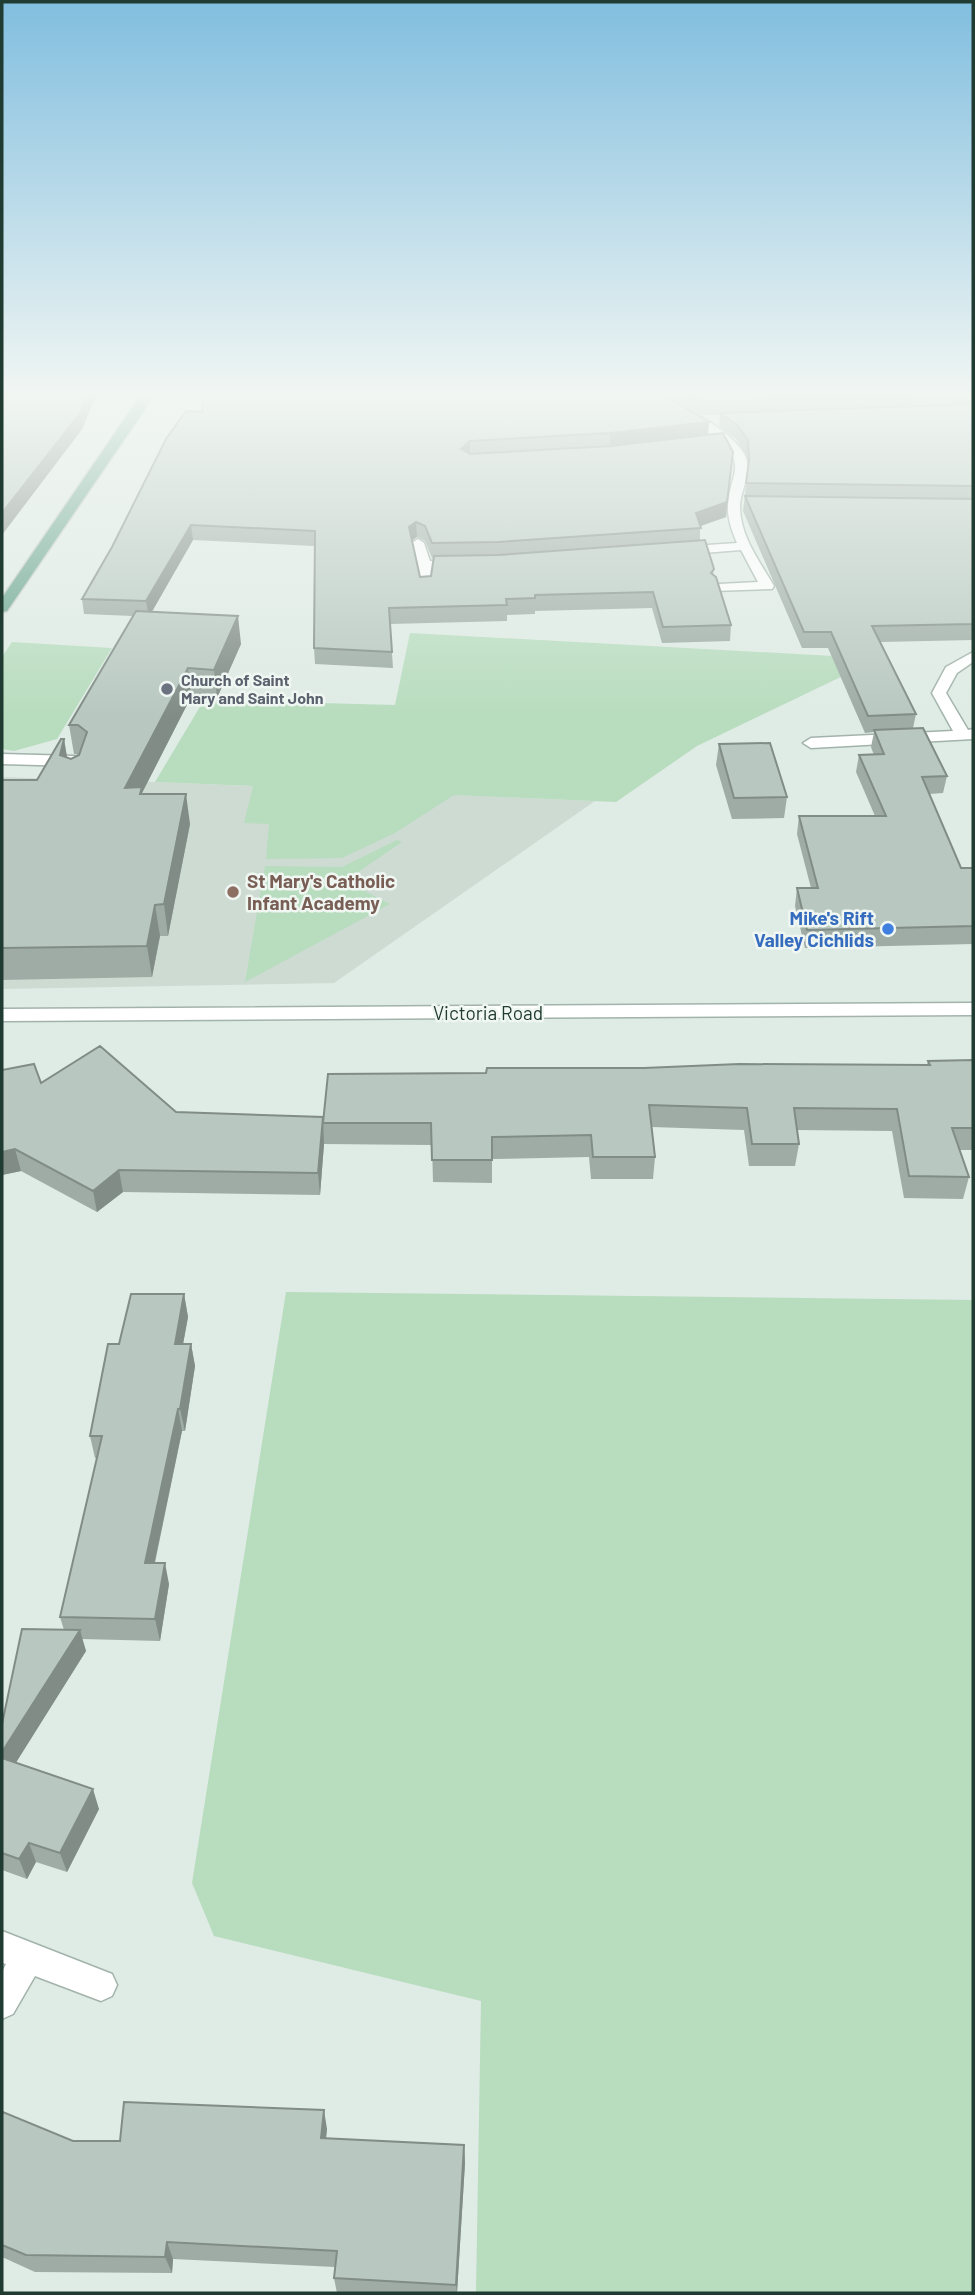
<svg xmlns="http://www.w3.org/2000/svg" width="975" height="2295" viewBox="0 0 975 2295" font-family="Barlow,sans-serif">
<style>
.built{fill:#cedbd3}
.green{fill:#b8dcbe}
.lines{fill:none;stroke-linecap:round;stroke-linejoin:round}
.service-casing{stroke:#a2b3ab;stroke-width:3}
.minor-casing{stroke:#a2b3ab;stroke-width:3}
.tertiary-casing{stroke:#a2b3ab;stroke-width:3}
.primary-casing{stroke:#c1c8c5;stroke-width:3}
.service{fill:#fff;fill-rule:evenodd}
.minor{fill:#fff;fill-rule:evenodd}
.tertiary{fill:#fff;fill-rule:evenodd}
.primary{fill:#63a18b;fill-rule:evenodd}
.wall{fill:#9eaca5;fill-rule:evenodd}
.shaded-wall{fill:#818c86}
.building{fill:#b8c8c0;stroke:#818c86;stroke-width:2}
.worship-dot{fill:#6b7280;stroke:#f0f7f3;stroke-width:2.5}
.education-dot{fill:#8d6e63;stroke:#f0f7f3;stroke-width:2.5}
.shop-dot{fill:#3f7fe0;stroke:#f0f7f3;stroke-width:2.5}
.labels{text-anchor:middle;stroke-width:5;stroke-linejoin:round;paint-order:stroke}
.far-worship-label{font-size:16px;font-weight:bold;fill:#5b616d;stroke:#f0f7f3;text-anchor:start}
.education-label{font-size:19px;font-weight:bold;fill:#785e54;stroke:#f0f7f3;text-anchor:start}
.shop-label{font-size:19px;font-weight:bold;fill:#366cbe;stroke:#f0f7f3;text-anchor:end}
.street-label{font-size:19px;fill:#203b31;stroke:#f0f7f3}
</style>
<rect width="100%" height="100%" fill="#dfebe5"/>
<path class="built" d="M2 777 155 782 595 801 334 983 2 989Z"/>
<path class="green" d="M410 633 834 656 870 663 697 746 616 802 454 795 395 833 342 858 266 859 269 824 244 823 253 786 155 782 204 700 395 705Z
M12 642 112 648 57 739 14 751 2 749V657Z
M397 840 402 842 345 881 390 904 245 982 265 866 342 867Z
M286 1292 973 1300V2293H476L481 2001 214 1936 192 1883Z"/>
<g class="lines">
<g class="service-casing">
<path id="service" d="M2 754 74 756 82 761 74 766 2 764Z"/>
</g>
<g class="minor-casing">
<path id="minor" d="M645 395C670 395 739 433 747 460 751 476 740 491 740 507 740 536 760 562 774 586L772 589 714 591 712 588 719 584 758 582 741 550 678 555 672 551 678 547 737 543C732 531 727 518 728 505 730 473 748 466 718 439Z
M418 539 424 543 430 561H461L468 565 461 569H432L430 590H420L418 565 412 543Z
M973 652V662L957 673 946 693 968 730 973 729V739L811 748 803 743 811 738 953 731 932 693 946 667Z
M2 1931 112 1974 117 1985 112 1996 101 2001 35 1976 13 2014 2 2019V1972L6 1964 2 1963Z"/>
</g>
<g class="tertiary-casing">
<path id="tertiary" d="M973 1003V1015L2 1021V1009Z"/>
</g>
<g class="primary-casing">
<path id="primary" d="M141 395H151L145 409 7 611 2 612V598Z"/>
</g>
<use href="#service" class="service"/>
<use href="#minor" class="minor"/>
<use href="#tertiary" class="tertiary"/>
<use href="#primary" class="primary"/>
</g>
<path class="wall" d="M663 395H973V640L880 642 916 714 913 728 947 776 943 793 929 794 961 868H973V944L805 948 795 906 797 888H811L797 834 799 816H875L856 772 859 755H874L871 747 874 732 865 733 828 648H802L743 511 748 470 746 454 736 439 719 426 720 415H701Z
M186 411 708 435 726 517 700 526V541L714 569 713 575 731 625 730 641 662 643 652 608 535 611V614L507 615V621L390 624 393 668 315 664 314 648V546L193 540 151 612 241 644 217 698 191 697 142 793 143 794 190 824 168 936H160L152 977 2 980V780H37L64 739 67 758 71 759 79 755 74 754 69 725 133 616 84 614 82 599 112 547ZM417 537 425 541 432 558H434L431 576 420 577 412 540Z
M719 744 787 797 784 818 732 819 716 765Z
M973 1060V1150H960L969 1177 963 1199 904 1198 892 1131 797 1130 799 1144 795 1166H749L744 1130 652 1127 655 1157 653 1179H591L589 1157 492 1159V1183L433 1182 432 1145 324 1144 320 1195 123 1192 97 1212 21 1171 2 1175V1070L41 1083 176 1112 323 1117 486 1073 644 1068 927 1065 928 1061Z
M184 1294 188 1317 183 1344H191L195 1366 185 1431H182L155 1563 169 1584 160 1641 82 1639 86 1651 16 1762 99 1809 67 1872 36 1862 27 1879 2 1870V1724L64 1630 60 1617 97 1458H95L90 1436 119 1344Z
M2 2115 73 2141H120L327 2129 326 2138 464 2145 465 2163 457 2293H337L334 2278 335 2267 173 2259 172 2273 35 2272 2 2257Z"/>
<path class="shaded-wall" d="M88 395H96L83 428 2 535V513Z
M709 422 708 436 610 447V433Z
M470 441V455L461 449Z
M733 452 726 517 695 528 696 513Z
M416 522 417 537 410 542 409 527Z
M191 525 193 540 149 617 146 601Z
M238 616 241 644 217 698 214 670Z
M188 668 191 697 142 793 146 817 125 788Z
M64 739 69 769 60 755Z
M186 794 190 824 168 936 164 904Z
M155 905 160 936 152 977 147 946Z
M323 1117 324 1144 320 1195 318 1173Z
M15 1149 21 1171 2 1175V1152Z
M119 1170 123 1192 97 1212 93 1191Z
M184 1294 188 1317 179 1366 175 1344Z
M191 1344 195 1366 185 1431 180 1409Z
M178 1409 182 1431 150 1584 145 1563Z
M165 1563 169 1584 160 1641 155 1619Z
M80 1630 86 1651 7 1777 2 1764V1752Z
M93 1789 99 1809 67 1872 60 1853Z
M29 1843 36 1862 27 1879 19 1859Z
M324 2110 327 2129 324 2156 321 2138Z
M464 2145 465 2163 457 2293 456 2285Z
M167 2242 173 2259 172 2273 165 2257Z"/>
<path class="building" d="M2 395H88L81 412 2 513Z
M203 395H663L709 422 610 433 470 441 461 449 470 454 611 446 723 433 733 452 727 502 696 513 701 528 498 542 432 543 425 526 416 522 409 527 420 577 431 576 434 556 498 555 705 540 714 569 711 573 716 577 731 625 663 627 653 592 535 595V598L506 599 507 605 389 608 392 652 314 648 315 531 191 525 146 601 82 599 112 547 166 439 186 411 202 412Z
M689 395H915L702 402Z
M973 404V486L746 483 749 460 748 440 737 425 720 413Z
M745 496 973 499V624L872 626 916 714 868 716 831 632H804Z
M136 611 238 616 214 670 188 668 125 788 142 787 140 794H186L164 904 155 905 147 946 2 948V780H37L61 739H64L60 755 71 759 79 755 87 732 78 725H69Z
M923 728 947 776 922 777 961 868H973V926L807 930 797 888H818L799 816H886L859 755 884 754 874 730Z
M770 743 787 797 734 798 719 744Z
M100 1046 176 1112 323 1117 318 1173 119 1170 93 1191 15 1149 2 1152V1070L34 1064 41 1083Z
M973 1060V1128H952L969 1177 909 1176 897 1109 794 1108 799 1144H752L747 1108 649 1105 655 1157H593L591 1135 492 1137V1160H432L431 1123H323L328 1074 486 1073 487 1068H644L739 1064 930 1065 928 1061Z
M131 1294H184L175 1344H191L180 1409H178L145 1563H165L155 1619 60 1617 102 1436H90L108 1344H119Z
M22 1629 80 1630 2 1752V1724Z
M2 1758 93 1789 60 1853 29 1843 19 1859 2 1853Z
M124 2102 324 2110 321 2138 464 2145 456 2285 334 2278 337 2251 167 2242 165 2257 26 2255 2 2245V2115L3 2112 73 2141H120Z"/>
<linearGradient id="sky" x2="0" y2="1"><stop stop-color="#81bedf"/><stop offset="0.55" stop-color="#f1f6f3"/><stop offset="1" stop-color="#f1f6f3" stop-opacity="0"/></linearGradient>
<rect width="975" height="716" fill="url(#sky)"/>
<circle class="worship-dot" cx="167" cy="689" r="7"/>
<circle class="education-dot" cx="233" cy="892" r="7"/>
<circle class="shop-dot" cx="888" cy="929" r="7"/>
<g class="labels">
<g class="far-worship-label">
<text x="181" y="686">Church of Saint<tspan x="181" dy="18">Mary and Saint John</tspan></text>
</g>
<g class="education-label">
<text x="247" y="888">St Mary's Catholic<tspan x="247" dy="22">Infant Academy</tspan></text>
</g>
<g class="shop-label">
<text x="874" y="925">Mike's Rift<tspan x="874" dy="22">Valley Cichlids</tspan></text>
</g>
<g class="street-label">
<text x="488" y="1020">Victoria Road</text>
</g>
</g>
<rect width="975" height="2295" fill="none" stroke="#203b31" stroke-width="7"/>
</svg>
